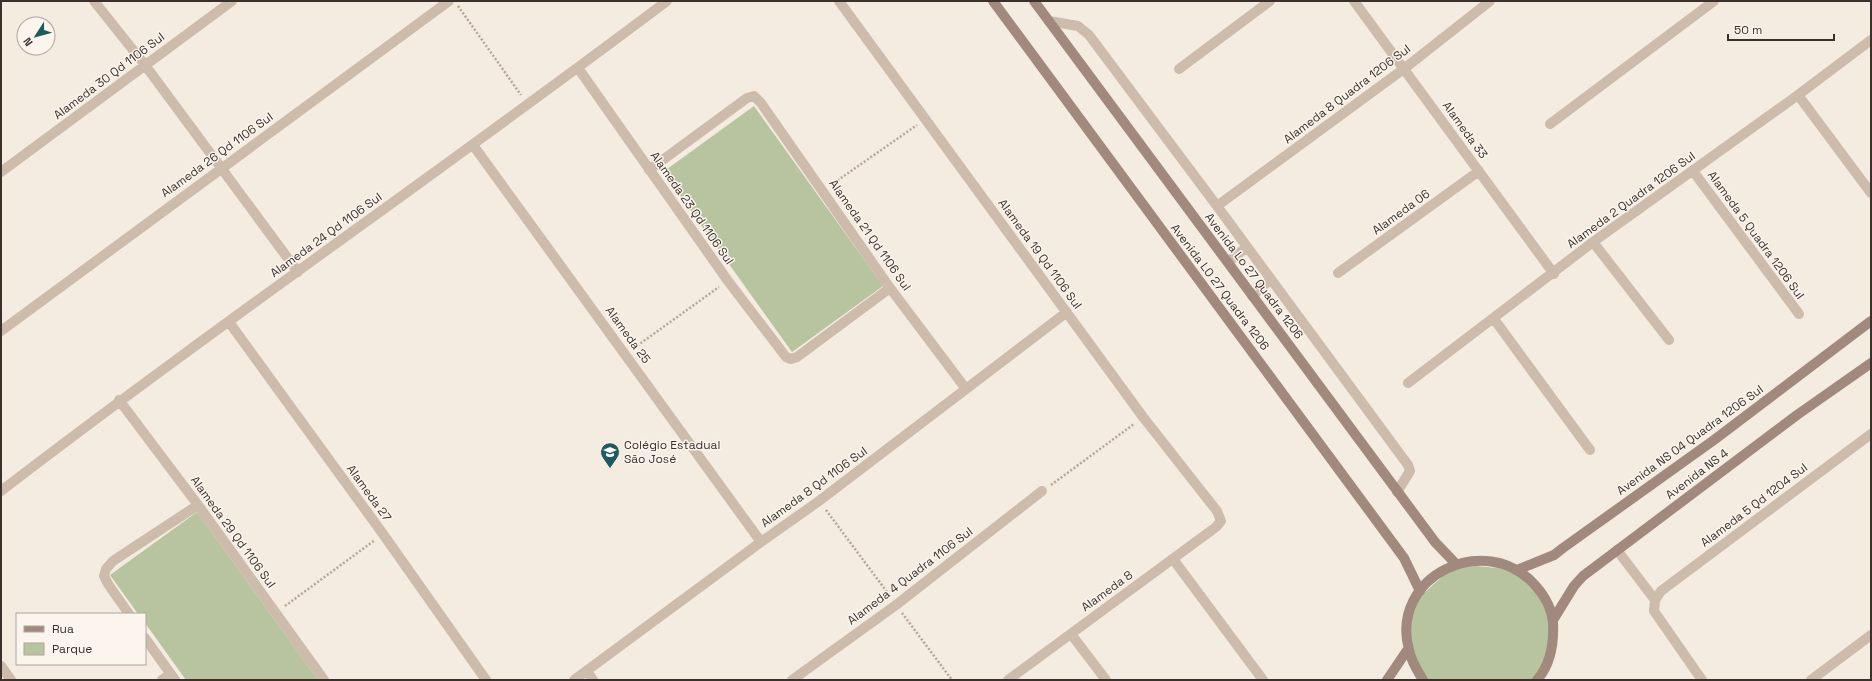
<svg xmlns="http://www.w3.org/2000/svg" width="1872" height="681" viewBox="0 0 1872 681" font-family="'Space Grotesk',sans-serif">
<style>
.green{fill:#b8c4a0}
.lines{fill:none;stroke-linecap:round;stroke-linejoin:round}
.path{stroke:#b9a596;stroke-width:2.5;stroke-dasharray:2 2;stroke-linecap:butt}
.street{stroke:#cdbbac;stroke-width:10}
.secondary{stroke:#a18a7d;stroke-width:10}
.labels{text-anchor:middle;stroke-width:3;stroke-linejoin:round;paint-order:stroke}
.street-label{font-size:12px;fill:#3b302b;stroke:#fbf5ee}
.poi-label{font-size:12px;fill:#3b302b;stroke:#fbf5ee;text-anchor:start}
</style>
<rect width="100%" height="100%" fill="#f4ebe1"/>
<path class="green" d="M754 106 883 286 792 352 663 172Z
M197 512 318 680H186L145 623V614H138L110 575Z
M1456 564 1517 570 1540 591 1553 620 1542 674 1534 680H1428L1408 649 1412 604Z"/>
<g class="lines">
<path class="path" d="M458 6 521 95
M831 185 917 125
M634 348 719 287
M1051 485 1134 424
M826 510 890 596
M285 606 375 540
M902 613 952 680"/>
<path class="street" d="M94 1 145 65 298 272
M839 1 1143 417 1217 511 1221 521 1216 527 1008 680
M1354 1 1554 274
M1049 21 1078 26 1089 35 1217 206 1408 465 1410 471 1397 492
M578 68 728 281 786 357 791 359 797 357 890 288
M1179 69 1270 1
M1798 95 1871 193
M1550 124 1714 1
M473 145 761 542
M649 170 747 98 754 96 761 103 890 288 966 389
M1693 171 1799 314
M1 172 232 1
M1217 206 1405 68 1490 1
M1593 242 1669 340
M1228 262 1247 247
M1338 273 1479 171
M1252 296 1271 279
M1494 319 1590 450
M229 322 383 534 486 680
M1 331 449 1
M1408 383 1593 242 1798 95 1871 40
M119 400 198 505 324 680
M1 491C220 323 447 167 667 1
M1617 550 1655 600
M1173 559 1263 680
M129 614 108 584 104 576 106 569 113 561 198 505
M1071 634 1106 680
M145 638 175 680
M1 666 11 680
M587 671 593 680
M162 680 171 674
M574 680 761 542 819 501 1067 312
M792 680 896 605 1042 491
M1702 680 1654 611 1655 600 1661 591 1871 434
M1811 680 1871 635"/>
<path class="secondary" d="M993 1 1404 558 1420 591
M1034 1 1435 542 1456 564
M1517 570 1554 555 1563 548 1714 440 1871 321
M1553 620 1574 586 1583 576 1797 415 1871 363
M1387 680 1408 649
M1423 680C1417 670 1411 661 1409 650 1389 576 1485 530 1535 585 1544 595 1552 609 1553 623 1554 644 1551 664 1537 680"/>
</g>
<defs>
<g id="school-pin" transform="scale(1)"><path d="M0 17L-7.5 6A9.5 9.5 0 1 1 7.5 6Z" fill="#1f5a5e" stroke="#fbf5ee"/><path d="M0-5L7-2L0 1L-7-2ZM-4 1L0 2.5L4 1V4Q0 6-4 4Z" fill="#fff"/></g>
</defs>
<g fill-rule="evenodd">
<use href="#school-pin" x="610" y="452"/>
</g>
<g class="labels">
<g class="street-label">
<text transform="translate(109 76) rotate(-37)" y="4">Alameda 30 Qd 1106 Sul</text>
<text transform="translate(1347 94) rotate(-37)" y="4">Alameda 8 Quadra 1206 Sul</text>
<text transform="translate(1465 130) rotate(54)" y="4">Alameda 33</text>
<text transform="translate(217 155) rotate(-36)" y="4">Alameda 26 Qd 1106 Sul</text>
<text transform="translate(1631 200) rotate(-36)" y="4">Alameda 2 Quadra 1206 Sul</text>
<text transform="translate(692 208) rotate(55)" y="4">Alameda 23 Qd 1106 Sul</text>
<text transform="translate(1401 212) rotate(-36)" y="4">Alameda 06</text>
<text transform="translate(326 235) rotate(-36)" y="4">Alameda 24 Qd 1106 Sul</text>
<text transform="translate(870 235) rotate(55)" y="4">Alameda 21 Qd 1106 Sul</text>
<text transform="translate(1756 235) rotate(54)" y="4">Alameda 5 Quadra 1206 Sul</text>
<text transform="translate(1040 254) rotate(54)" y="4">Alameda 19 Qd 1106 Sul</text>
<text transform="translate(1254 276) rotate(53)" y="4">Avenida Lo 27 Quadra 1206</text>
<text transform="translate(1220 287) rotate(53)" y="4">Avenida L0 27 Quadra 1206</text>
<text transform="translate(628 335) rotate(54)" y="4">Alameda 25</text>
<text transform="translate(1690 440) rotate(-36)" y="4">Avenida NS 04 Quadra 1206 Sul</text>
<text transform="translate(1697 474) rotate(-37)" y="4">Avenida NS 4</text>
<text transform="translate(814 487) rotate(-36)" y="4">Alameda 8 Qd 1106 Sul</text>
<text transform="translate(369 493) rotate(54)" y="4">Alameda 27</text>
<text transform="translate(1754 505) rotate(-37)" y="4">Alameda 5 Qd 1204 Sul</text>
<text transform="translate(233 532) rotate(54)" y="4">Alameda 29 Qd 1106 Sul</text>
<text transform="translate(910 576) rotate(-37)" y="4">Alameda 4 Quadra 1106 Sul</text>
<text transform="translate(1107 591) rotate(-36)" y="4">Alameda 8</text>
</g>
<g class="poi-label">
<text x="624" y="449">Colégio Estadual<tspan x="624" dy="14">São José</tspan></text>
</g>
</g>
<rect width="1872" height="681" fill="none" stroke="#3b302b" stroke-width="4"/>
<rect x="16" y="613" width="130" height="52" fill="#fbf5ee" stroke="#aea6a0"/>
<rect x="24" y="626" width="20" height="6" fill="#a18a7d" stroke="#aea6a0"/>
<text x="52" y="633" font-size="12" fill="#3b302b">Rua</text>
<rect x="24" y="643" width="20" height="12" fill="#b8c4a0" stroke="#aea6a0"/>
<text x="52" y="653" font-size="12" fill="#3b302b">Parque</text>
<g transform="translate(36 36) rotate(234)"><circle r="19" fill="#fbf5ee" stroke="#aea6a0"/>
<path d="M0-3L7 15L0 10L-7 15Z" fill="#1f5a5e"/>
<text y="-6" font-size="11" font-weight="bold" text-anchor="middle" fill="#3b302b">N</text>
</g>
<path d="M1728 34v6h106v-6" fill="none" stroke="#3b302b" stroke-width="2"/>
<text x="1734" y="34" font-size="12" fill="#3b302b" stroke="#fbf5ee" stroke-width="3" paint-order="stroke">50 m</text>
</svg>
